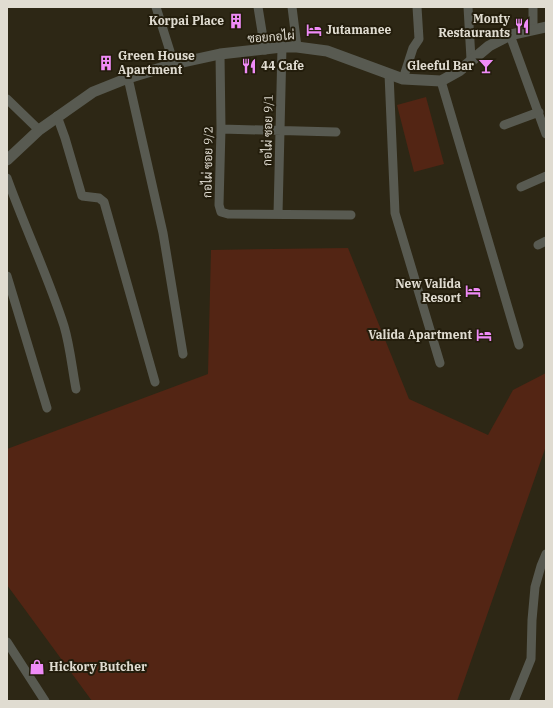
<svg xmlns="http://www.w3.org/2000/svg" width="553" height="708" viewBox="0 0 553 708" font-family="'IBM Plex Serif',Sarabun,serif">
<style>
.green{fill:#532514}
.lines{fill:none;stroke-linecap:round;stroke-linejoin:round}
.minor{stroke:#585a51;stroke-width:9}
.tertiary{stroke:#585a51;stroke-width:11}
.labels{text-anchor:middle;stroke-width:4;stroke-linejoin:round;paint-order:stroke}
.poi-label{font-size:12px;font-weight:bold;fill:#e0dcd1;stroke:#231d0c;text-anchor:end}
.street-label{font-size:12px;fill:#e0dcd1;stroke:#231d0c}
</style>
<rect width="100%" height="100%" fill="#2d2715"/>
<path class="green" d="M426 97 444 164 414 172 397 105Z
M348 248 409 399 488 435 513 390 546 373V446L457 701H92L7 585V449L208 374 211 250Z"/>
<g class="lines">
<path class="minor" d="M156 7 174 64
M258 7 265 50
M292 7 297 47
M468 7 471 59
M533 7V30
M510 35 546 134
M220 54 221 129 219 205 221 212 228 214 351 215
M389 74 395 213 440 363
M128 78 163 233 183 354
M403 79 413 48 419 39 417 7
M441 81 519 345
M7 99 39 130
M57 116 65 138 82 196 99 198 104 202 155 382
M504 125 539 112
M221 129 336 132
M7 178C25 228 48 276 64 326 70 346 72 368 76 389
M521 187 546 176
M278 214 282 47
M538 245 546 241
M7 276 47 408
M7 642 45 701
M514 701 531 659 532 620 535 587 541 566 546 554"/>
<path class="tertiary" d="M7 160 39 130 93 92 128 78 174 64 220 54 282 47H297L327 51 403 79 441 81 459 71 489 46 510 35 546 27"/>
</g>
<defs>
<g id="building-bare" transform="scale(1.2)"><path d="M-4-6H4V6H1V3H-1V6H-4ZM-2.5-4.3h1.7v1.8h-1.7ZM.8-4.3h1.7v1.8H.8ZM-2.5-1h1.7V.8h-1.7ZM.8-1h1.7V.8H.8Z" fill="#ef8bf7" stroke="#231d0c" stroke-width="2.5" paint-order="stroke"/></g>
<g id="restaurant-bare" transform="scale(1.2)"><path d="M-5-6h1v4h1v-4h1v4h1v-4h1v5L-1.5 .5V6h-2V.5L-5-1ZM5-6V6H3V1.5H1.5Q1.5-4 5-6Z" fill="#ef8bf7" stroke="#231d0c" stroke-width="2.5" paint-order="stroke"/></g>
<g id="hotel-bare" transform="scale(1.2)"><path d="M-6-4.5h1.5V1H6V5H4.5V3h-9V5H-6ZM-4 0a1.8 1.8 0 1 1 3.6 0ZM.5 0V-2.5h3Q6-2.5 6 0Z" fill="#ef8bf7" stroke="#231d0c" stroke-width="2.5" paint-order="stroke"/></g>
<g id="bar-bare" transform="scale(1.2)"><path d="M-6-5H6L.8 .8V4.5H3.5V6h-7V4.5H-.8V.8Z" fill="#ef8bf7" stroke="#231d0c" stroke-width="2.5" paint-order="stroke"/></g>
<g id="shop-bare" transform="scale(1.2)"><path d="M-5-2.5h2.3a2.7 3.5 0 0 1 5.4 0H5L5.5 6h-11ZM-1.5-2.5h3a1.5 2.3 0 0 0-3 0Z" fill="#ef8bf7" stroke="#231d0c" stroke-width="2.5" paint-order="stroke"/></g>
</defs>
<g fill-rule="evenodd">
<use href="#building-bare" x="236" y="21"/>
<use href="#restaurant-bare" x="522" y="26"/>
<use href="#hotel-bare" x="314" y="30"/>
<use href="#building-bare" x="106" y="63"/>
<use href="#restaurant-bare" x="249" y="66"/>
<use href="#bar-bare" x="486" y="66"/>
<use href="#hotel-bare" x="473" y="291"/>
<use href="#hotel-bare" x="484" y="335"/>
<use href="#shop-bare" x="37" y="667"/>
</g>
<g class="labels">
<g class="poi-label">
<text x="510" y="23">Monty<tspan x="510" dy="14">Restaurants</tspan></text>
<text x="224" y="25">Korpai Place</text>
<text x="326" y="34" text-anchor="start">Jutamanee</text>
<text x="118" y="60" text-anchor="start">Green House<tspan x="118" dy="14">Apartment</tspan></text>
<text x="261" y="70" text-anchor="start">44 Cafe</text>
<text x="474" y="70">Gleeful Bar</text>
<text x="461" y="288">New Valida<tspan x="461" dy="14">Resort</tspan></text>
<text x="472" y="339">Valida Apartment</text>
<text x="49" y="671" text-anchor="start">Hickory Butcher</text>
</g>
<g class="street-label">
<text transform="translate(271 37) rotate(-4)" y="4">ซอยกอไผ่</text>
<text transform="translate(268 130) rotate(-89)" y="4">กอไผ่ ซอย 9/1</text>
<text transform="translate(208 162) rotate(-89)" y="4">กอไผ่ ซอย 9/2</text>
</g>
</g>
<rect width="553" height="708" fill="none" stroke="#e0dcd1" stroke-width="16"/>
</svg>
